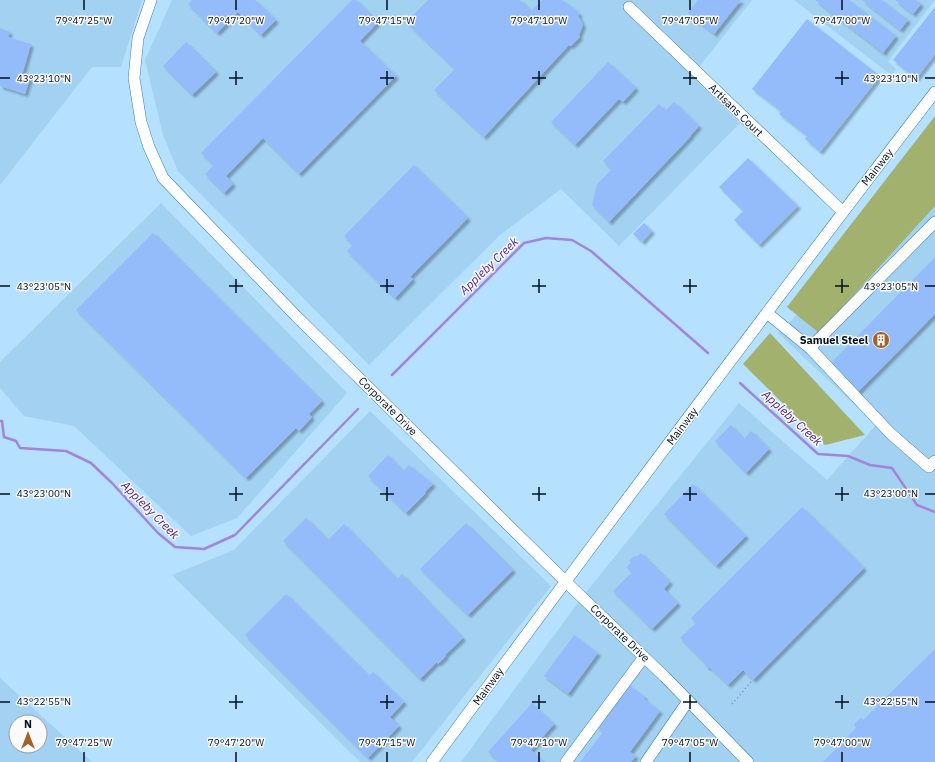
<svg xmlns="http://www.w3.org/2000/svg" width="935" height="762" viewBox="0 0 935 762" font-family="'IBM Plex Sans',sans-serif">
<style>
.built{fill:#a3d1f2;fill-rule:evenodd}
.green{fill:#a2b16d}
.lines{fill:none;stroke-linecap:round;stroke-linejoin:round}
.stream{stroke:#a285d9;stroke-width:2.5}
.building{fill:#94bcfa;filter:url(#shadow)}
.minor-casing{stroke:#3681af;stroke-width:12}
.path{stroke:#7395ad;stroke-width:1.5;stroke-dasharray:1 3;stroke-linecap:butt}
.minor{stroke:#fff;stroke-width:11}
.ticks{fill:none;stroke:#00111f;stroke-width:1.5}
.labels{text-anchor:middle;stroke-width:3;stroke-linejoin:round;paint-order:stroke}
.street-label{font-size:11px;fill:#00111f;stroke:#fafafa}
.poi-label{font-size:11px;font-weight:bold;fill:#00111f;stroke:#fafafa;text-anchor:end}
.water-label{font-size:12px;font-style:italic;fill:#4f2386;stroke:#fafafa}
.ticks-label{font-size:10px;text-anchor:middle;fill:#00111f;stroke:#fafafa;stroke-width:3;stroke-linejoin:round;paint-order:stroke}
</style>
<defs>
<filter id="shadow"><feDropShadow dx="3" dy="3" stdDeviation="1" flood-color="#0004"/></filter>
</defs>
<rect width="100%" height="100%" fill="#b5e0fe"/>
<path class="built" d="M0 0H142L121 67H92L0 185Z
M172 0H752L692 76 740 123 619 246 561 189 500 235 369 365 178 171 163 135 145 60Z
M794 0H935L888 61 896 69 891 75Z
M935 182V762H461L583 596 739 403 827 480 876 425 778 333Z
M161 203 347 393 237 518 191 536 74 426 24 416 0 388V362Z
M370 411 551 586 412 762H360L172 575 234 550Z
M0 678 92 762H0ZM16 722H40V746H16Z"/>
<path class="green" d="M935 116V206L819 333 787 307Z
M770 333 865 435 825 445 743 364Z"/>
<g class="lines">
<path class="stream" d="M392 375 524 243 546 238 572 240 591 251 708 353
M740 383 818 454 848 456 870 465 892 468 917 505 935 512
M0 421H2L4 437 16 441 20 448 66 451 91 463 112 483 158 533 175 547 204 549 235 535 358 409"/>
</g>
<path class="building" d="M192 0H255L276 20 261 35 238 12 217 33 188 4Z
M352 0H356L378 22 360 41 396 76 299 174 263 138 226 176 233 184 224 193 205 174 214 165 201 153Z
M428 0H520L531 11 542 0H563L569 6 570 5 580 14 578 15 583 25 579 35 580 37 571 46 569 45 484 137 434 90 455 69 406 22Z
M698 0H741L714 34 699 22 698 23 694 20 695 19 688 13Z
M815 0H849L896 36 883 53Z
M862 0H882L908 20 900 30Z
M895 0H916L921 4 913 14Z
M935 7V54L916 79 893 60Z
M807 19 880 76 820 152 805 139 807 136 779 114 781 111 752 89Z
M0 28 10 32 8 37 31 44 22 75 30 78 25 94 0 86Z
M186 42 216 72 192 95 163 66Z
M608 62 636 88 623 102 619 99 575 145 551 122Z
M674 102 699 126 691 135V136L609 222 592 205 597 184 612 169 603 161 659 104 665 111Z
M748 158 798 206 759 245 734 220 743 211 719 187Z
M414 165 468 218 410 277 413 279 395 298 347 251 353 245 344 236Z
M644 223 652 231 642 242 633 234Z
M153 233 322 401 309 414 312 417 299 431 296 428 246 478 76 310Z
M935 257V314L856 394 828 366Z
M731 425 744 439 751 431 769 449 746 473 715 441Z
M388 455 403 471 409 465 433 484 425 492 426 493 406 513 368 476Z
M693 484 746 536 716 566 664 514Z
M802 507 864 568 753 680 743 670 728 685 709 667 708 668 705 665 706 664 680 638 696 623 691 618Z
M306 518 328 540 344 524 397 579 402 574 463 638 445 655 446 656 438 664 437 662 420 679 283 541Z
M466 523 513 570 468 615 420 569Z
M641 553 670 582 664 589 678 603 652 629 613 591 632 572 626 567 631 562 629 561 635 555 636 557Z
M286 594 369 676 373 672 404 702 390 717 399 726 368 758 245 635Z
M574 635 598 653 568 694 544 676Z
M935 649V762H823L856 728 854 724 861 718 863 720Z
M628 684 645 697 644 699 660 711 630 752 636 756 631 762H580L603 732 597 727Z
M532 703 554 724 531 750 544 762H499L488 752Z"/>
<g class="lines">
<g class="minor-casing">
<path id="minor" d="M151 0 138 38 134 78 141 122 149 147 163 178 296 316 565 581 666 678 748 762
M629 7 843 212
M935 222 810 348 890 433 929 467 935 461
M767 313 810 348
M432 762C598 537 765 313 935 92
M566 762 644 657
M646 762 688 701"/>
</g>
<path class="path" d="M732 704 751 682"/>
<use href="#minor" class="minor"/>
</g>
<path class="ticks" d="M84 0V10M236 0V10M387 0V10M539 0V10M690 0V10M842 0V10M236 71V85M387 71V85M539 71V85M690 71V85M842 71V85M0 78H10M229 78H243M380 78H394M532 78H546M683 78H697M835 78H849M925 78H935M236 279V293M387 279V293M539 279V293M690 279V293M842 279V293M0 286H10M229 286H243M380 286H394M532 286H546M683 286H697M835 286H849M925 286H935M236 487V501M387 487V501M539 487V501M690 487V501M842 487V501M0 494H10M229 494H243M380 494H394M532 494H546M683 494H697M835 494H849M925 494H935M236 695V709M387 695V709M539 695V709M690 695V709M842 695V709M0 702H10M229 702H243M380 702H394M532 702H546M683 702H697M835 702H849M925 702H935M84 752V762M236 752V762M387 752V762M539 752V762M690 752V762M842 752V762"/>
<defs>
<g id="building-disc" transform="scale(0.9)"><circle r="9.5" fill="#a1622a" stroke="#fafafa"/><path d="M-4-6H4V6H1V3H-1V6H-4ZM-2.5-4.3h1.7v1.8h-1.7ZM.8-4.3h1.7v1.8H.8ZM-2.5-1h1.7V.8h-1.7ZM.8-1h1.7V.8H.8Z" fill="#fff"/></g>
</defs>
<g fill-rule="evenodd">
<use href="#building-disc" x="881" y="340"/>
</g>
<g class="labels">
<g class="street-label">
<text transform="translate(736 110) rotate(44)" y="4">Artisans Court</text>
<text transform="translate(877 167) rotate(-52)" y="4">Mainway</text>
<text transform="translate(388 406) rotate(45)" y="4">Corporate Drive</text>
<text transform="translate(682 426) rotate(-53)" y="4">Mainway</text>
<text transform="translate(620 633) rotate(44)" y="4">Corporate Drive</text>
<text transform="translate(488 686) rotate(-54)" y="4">Mainway</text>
</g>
<g class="poi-label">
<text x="868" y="344">Samuel Steel</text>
</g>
<g class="water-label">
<text transform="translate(489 266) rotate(-44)" y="4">Appleby Creek</text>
<text transform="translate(792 418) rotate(42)" y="4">Appleby Creek</text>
<text transform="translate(150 510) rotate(45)" y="4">Appleby Creek</text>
</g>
</g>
<g class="ticks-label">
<text x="84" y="24">79°47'25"W</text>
<text x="236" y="24">79°47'20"W</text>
<text x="387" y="24">79°47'15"W</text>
<text x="539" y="24">79°47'10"W</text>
<text x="690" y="24">79°47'05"W</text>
<text x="842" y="24">79°47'00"W</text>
<text x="44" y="82">43°23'10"N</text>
<text x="891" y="82">43°23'10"N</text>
<text x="44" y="290">43°23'05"N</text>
<text x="891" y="290">43°23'05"N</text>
<text x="44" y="497">43°23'00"N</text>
<text x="891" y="497">43°23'00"N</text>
<text x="44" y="705">43°22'55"N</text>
<text x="891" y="705">43°22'55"N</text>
<text x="84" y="746">79°47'25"W</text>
<text x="236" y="746">79°47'20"W</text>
<text x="387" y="746">79°47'15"W</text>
<text x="539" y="746">79°47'10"W</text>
<text x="690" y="746">79°47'05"W</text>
<text x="842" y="746">79°47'00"W</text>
</g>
<g transform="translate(28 734)"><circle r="19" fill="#fafafa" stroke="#969da2"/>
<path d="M0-3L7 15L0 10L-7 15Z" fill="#a1622a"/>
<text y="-6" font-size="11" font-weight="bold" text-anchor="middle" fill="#00111f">N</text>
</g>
</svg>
